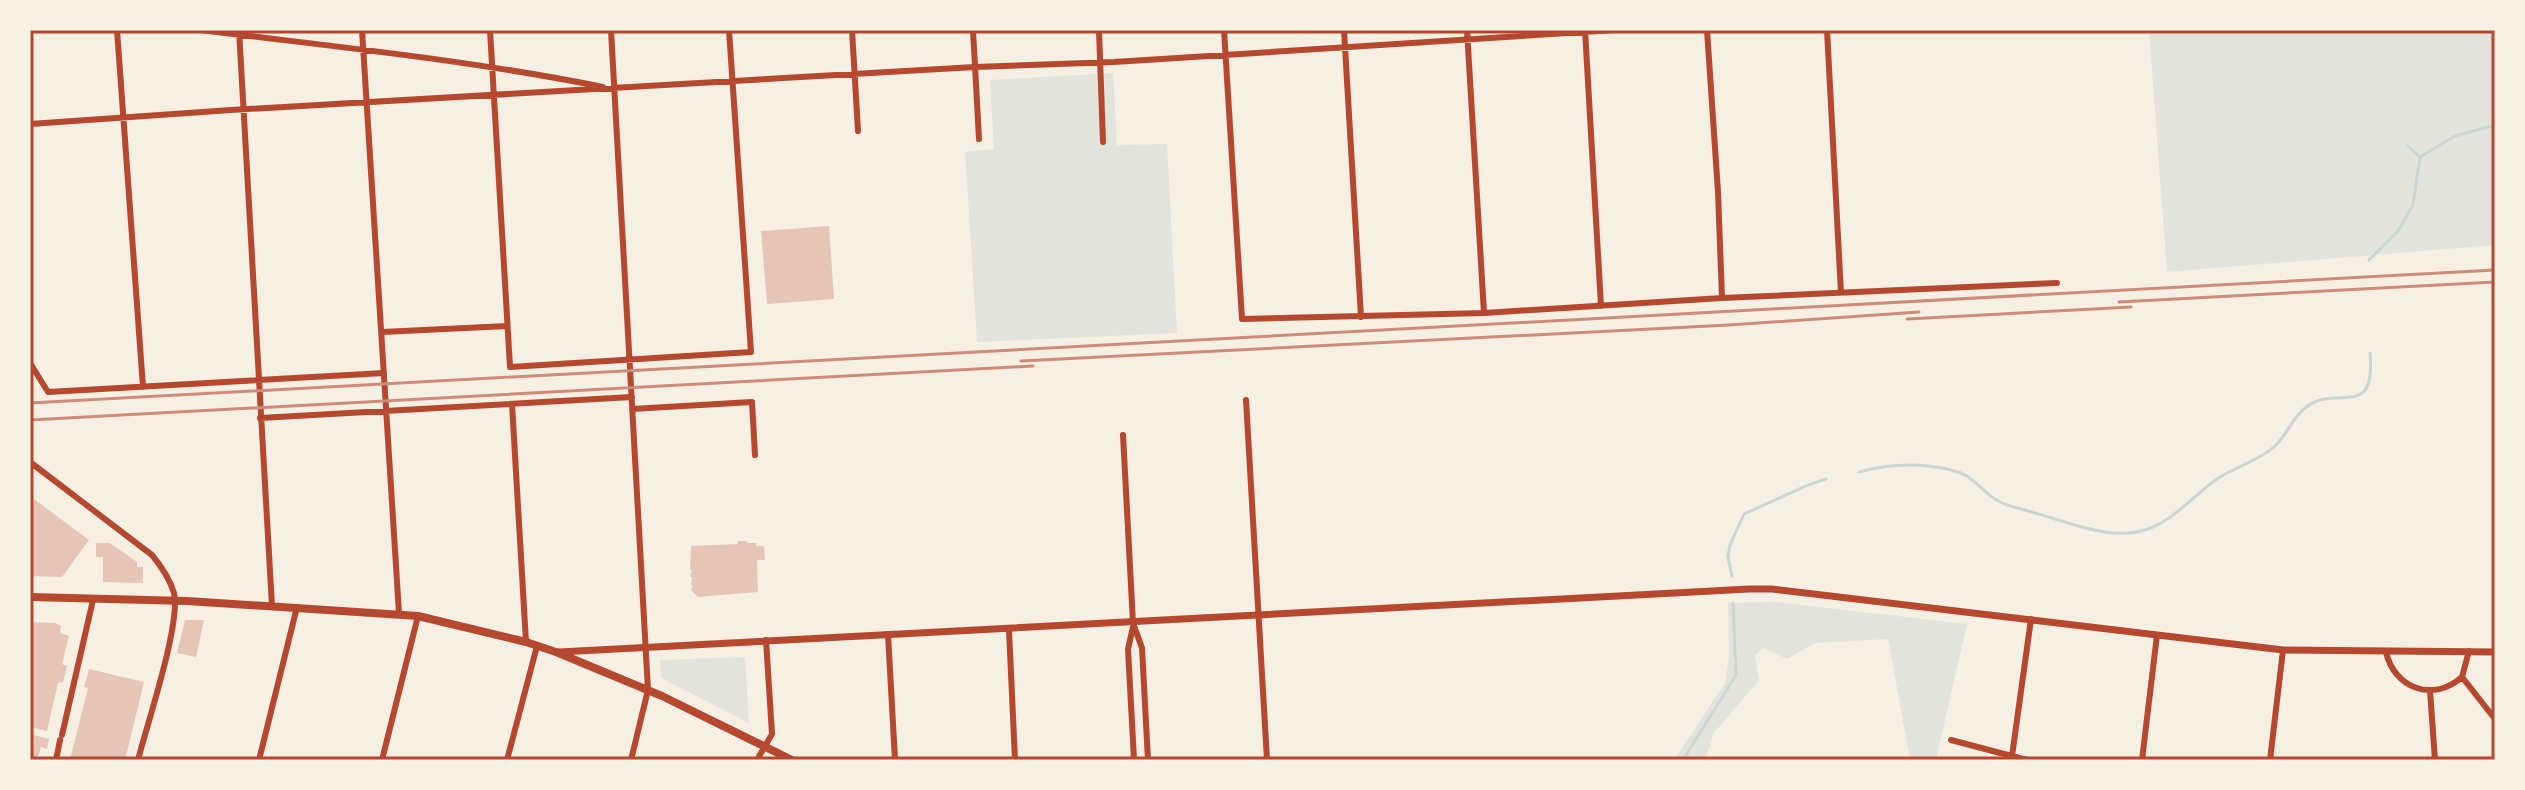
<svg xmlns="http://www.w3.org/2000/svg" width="2525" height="790" viewBox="0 0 2525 790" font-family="Signika,sans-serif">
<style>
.green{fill:#e2e4dc}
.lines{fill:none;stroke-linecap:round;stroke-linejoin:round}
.stream{stroke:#c9d6d2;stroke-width:3}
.building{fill:#e6c5b7}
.minor{stroke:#b5482f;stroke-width:6}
.tertiary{stroke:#b5482f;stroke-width:7}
.secondary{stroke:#b5482f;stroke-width:8}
.rail{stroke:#cf8b77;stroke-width:3}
.neatline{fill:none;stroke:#b5482f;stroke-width:3}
</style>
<rect width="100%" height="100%" fill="#f6efe4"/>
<path class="green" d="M2149 30H2495V245L2167 272Z
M1113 73 1117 145 1167 144 1177 333 977 342 965 152 994 149 990 80Z
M1776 602 1967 624 1936 760H1910L1888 639 1815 643 1787 659 1763 648 1755 656 1759 680 1714 733 1705 760H1674L1725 683 1729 658 1728 603Z
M745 657 749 723 661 678 660 660Z"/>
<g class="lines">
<path class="stream" d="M2408 146 2420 157
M2369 260 2398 231 2413 205 2420 157 2455 136 2495 125
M1859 472C1891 463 1929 462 1961 473 1976 479 1985 495 2000 502 2010 507 2024 509 2035 513 2069 522 2112 542 2148 529 2175 519 2194 495 2217 479 2234 467 2259 461 2275 446 2287 435 2292 418 2305 408 2336 382 2376 423 2370 353
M1732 576 1728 557 1730 545 1744 514 1808 485 1826 479
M1683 760 1736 675 1733 603"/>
</g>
<path class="building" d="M829 226 834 299 767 304 761 231Z
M34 499 89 540 62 577 30 576V504Z
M738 541H747V543H756V546H764L765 560H757L758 592 698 597 691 590 693 585H691L692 577H690L692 570H690L691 546 738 544Z
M96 543H110L137 562V567H143V583L103 582V557H96Z
M185 620H204L196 657 177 653Z
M30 622 55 623 61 626 60 633 69 636 62 664 67 666 63 682 58 683 47 731 30 727Z
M89 669 144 682 125 760H70L88 688 84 687Z
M30 734 49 739 47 749 41 747 37 760H30Z"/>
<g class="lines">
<path class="minor" d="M117 30 143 387
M201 30C336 47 470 60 603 87
M239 30 272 606
M362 30 399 613
M490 30 510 367 751 352 729 30
M611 30 648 690 631 760
M852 30 858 131
M973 30 979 139
M1099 30 1103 142
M1224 30 1242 319 1484 313 1722 298 2057 283
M1344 30 1361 317
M1467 30 1484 313
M1585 30 1601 306
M1707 30 1718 192 1722 298
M1827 30 1841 293
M30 124 231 110 975 67 1114 62 1615 30
M382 332 507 326
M30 363 48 392 384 373
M1246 400 1267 760
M512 404 526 642
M632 409 752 402 755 455
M260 418 632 397
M1123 435 1133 623 1142 648 1148 760
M30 462 152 555C161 566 170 579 174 593 181 624 147 724 138 760
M1133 627 1128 649 1134 760
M1009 630 1015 760
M888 634 895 760
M2386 652C2394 688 2433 703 2462 677L2469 651
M2462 677 2495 719
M2430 691 2435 760
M62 735 93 600
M1951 740 2027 760
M2012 756 2031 619
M56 760 60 740
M259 760 297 607
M382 760 418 616
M507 760 537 646
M757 760 772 734 766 640
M2142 760 2157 635
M2270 760 2283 650"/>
<path class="tertiary" d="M559 652 1749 589H1772L2283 650 2495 652"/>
<path class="secondary" d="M30 597 187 601 418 616 526 642 556 652 662 696 792 760"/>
<path class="rail" d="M2119 302 2495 282
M1907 319 2131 307
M1021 361 1729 325 1919 312
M30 403 2495 270
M30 420 1033 366"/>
</g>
<rect width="2525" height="790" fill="none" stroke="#f6efe4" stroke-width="64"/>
<rect x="32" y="32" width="2461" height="726" class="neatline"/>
</svg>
